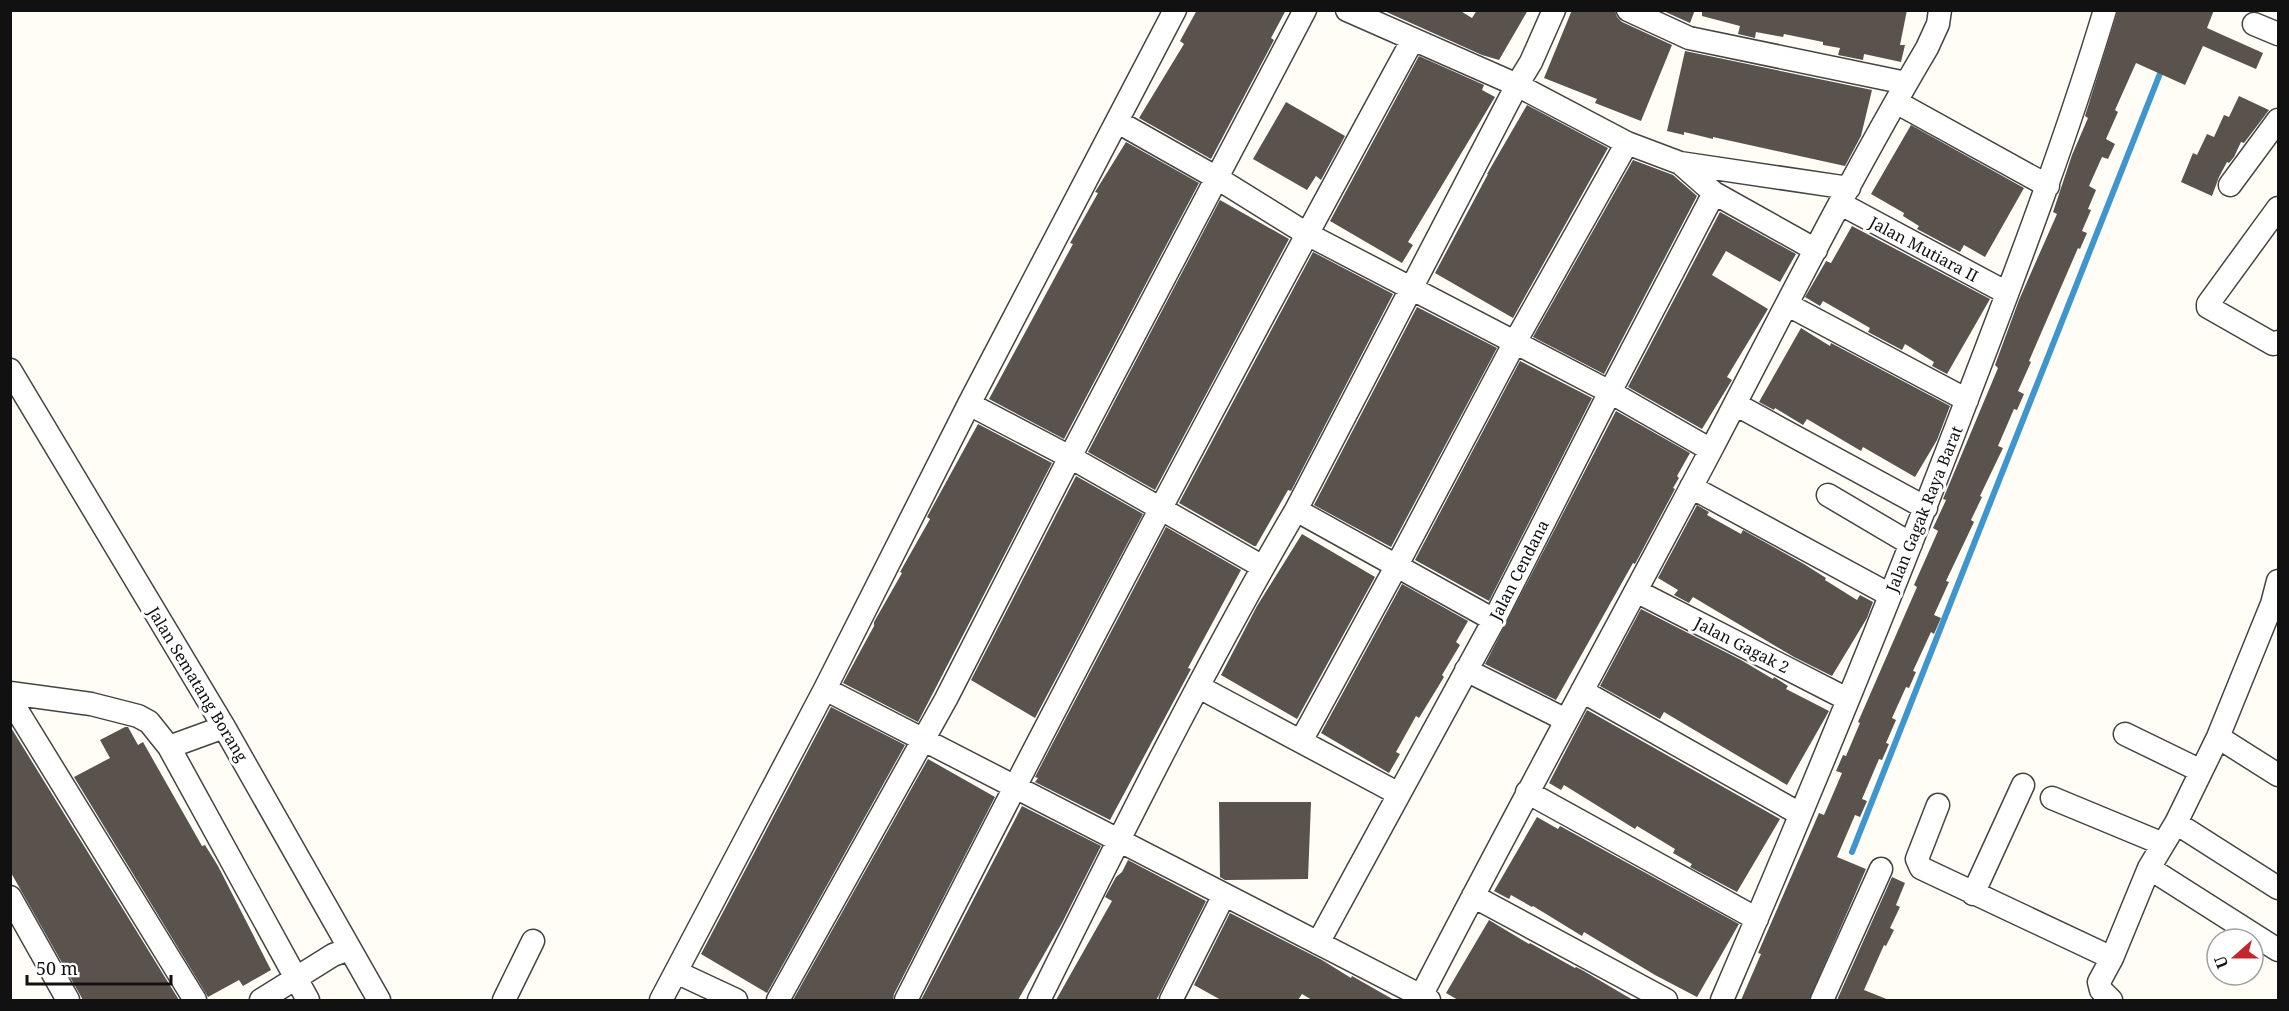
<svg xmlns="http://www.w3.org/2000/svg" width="2289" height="1011" viewBox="0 0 2289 1011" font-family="'Noto Serif',serif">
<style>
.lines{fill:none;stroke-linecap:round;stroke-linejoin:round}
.stream{stroke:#3f96cf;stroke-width:6}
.building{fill:#5a524d}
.minor-casing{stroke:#444;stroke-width:25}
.minor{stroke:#fff;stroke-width:22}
.labels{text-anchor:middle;stroke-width:6;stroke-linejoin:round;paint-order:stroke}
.street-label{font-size:16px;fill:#111;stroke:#fff}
</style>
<rect width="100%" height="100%" fill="#fffdf5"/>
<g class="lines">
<path class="stream" d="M1852 852 2163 66"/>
</g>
<path class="building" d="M1197 10H1286L1271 38 1274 40 1211 159 1139 118 1184 44 1180 41Z
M1382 10H1459L1472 18 1477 10H1528L1499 60 1482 55Z
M1572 10H1615L1617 17 1622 22 1672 45 1641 121 1595 103 1597 99 1544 78Z
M1661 10H1695L1690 23Z
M1702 10H1907L1900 45H1905L1901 62 1864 54 1863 60 1838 55 1840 48 1823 45V42L1784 34 1783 37 1756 32 1755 38 1738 34 1740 26 1702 16Z
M2118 10H2214L2207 28 2263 53 2256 69 2203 46 2185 85 2136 63 2115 110 2118 112 2106 139 2115 144 2108 159 2102 157 2089 186 2096 190 2088 209 2091 210 2082 231 2087 233 2080 249 2078 248 2029 361 2031 362 2018 391 2024 394 2017 410 2014 409 1998 446 2003 448 1980 496 1982 497 1971 520 1974 522 1946 581 1949 582 1934 615 1941 618 1934 634 1931 632 1913 671 1916 672 1909 688 1906 687 1892 718 1896 720 1886 743 1889 744 1882 760 1879 759 1862 799 1867 801 1860 817 1855 815 1837 857 1866 869 1809 1000H1741L1761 954 1758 953 1819 813 1824 815 1842 773 1836 771 1843 755 1846 756 1860 723 1858 722 1917 587 1914 585 1938 531 1933 528 1946 500 1943 499 1998 368 1995 365 2019 300 2057 214 2053 212 2072 155 2088 118 2085 116Z
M1685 51 1872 90 1861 136 1845 166 1713 137V139L1684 132V135L1667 131Z
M1419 56 1484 85 1482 90 1495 97 1408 242 1413 245 1402 263 1330 221Z
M2239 96 2269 110 2244 143 2241 142 2234 157 2229 163 2227 162 2219 177 2212 196 2181 182 2193 153 2197 155 2207 134 2214 137 2224 115 2229 117Z
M1286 102 1345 136 1321 180 1316 176 1307 190 1253 159Z
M1527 105 1608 148 1513 318 1435 273 1488 174H1487Z
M1911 125 2024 188 1985 257 1964 245 1960 252 1917 229 1919 226 1903 216 1904 213 1871 194Z
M1126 142 1199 183 1064 439 989 399 1073 244 1070 243 1098 193 1095 192Z
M1633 160 1673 175 1697 196 1604 374 1533 337Z
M1220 200 1289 239 1155 490 1088 452Z
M1720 212 1796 254 1780 282 1726 251 1712 275 1768 309 1727 377 1732 380 1702 429 1628 387Z
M1852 226 1990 299 1947 374 1932 366 1934 362 1905 344 1902 350 1868 332 1870 328 1823 301 1820 306 1805 297 1825 263 1826 261 1831 263Z
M1313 252 1393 294 1291 491 1288 490 1256 546H1254L1179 503Z
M1417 307 1497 348 1391 547 1314 505Z
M1801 328 1830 346 1831 343 1950 406 1937 440 1915 477 1863 447 1861 451 1807 419 1803 425 1775 408 1774 410 1759 402Z
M1520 361 1592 398 1489 601 1415 560Z
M1616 411 1690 453 1677 476 1679 478 1673 488 1675 489 1635 564 1633 563 1556 700 1485 664Z
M978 424 1052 463 918 722 843 683 874 626V622L902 573 900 572 930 519 927 517Z
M1076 476 1143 514 1035 718 971 680Z
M1697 505 1709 512 1707 515 1741 534 1743 530 1804 564 1826 578 1825 580 1857 600 1860 595 1873 602 1867 618 1832 676 1794 657 1693 597 1689 603 1674 595 1678 590 1658 578Z
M1166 527 1241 570 1188 668 1191 669 1110 820 1035 782 1038 778 1035 777Z
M1302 534 1375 577 1297 719 1221 675 1257 606Z
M1402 584 1468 621 1456 642 1460 645 1442 675 1444 677 1419 718 1416 716 1396 752 1400 754 1389 773 1321 733Z
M1641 609 1741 660 1773 679 1774 677 1788 686 1786 689 1829 711 1787 785 1664 712 1660 719 1600 686Z
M831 707 905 745 767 993 701 954Z
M1587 710 1780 819 1737 892 1690 867 1692 864 1673 853 1675 849 1637 826 1635 829 1564 785 1561 790 1549 783Z
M10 726 179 1000H83L10 871Z
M125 727H128L138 745 143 742 202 846 205 845 218 866 271 970 243 986 239 980 208 997 74 777 110 758 100 740Z
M928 759 995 797 894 994 893 1000H793Z
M1219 802H1311L1308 879 1225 880 1220 877Z
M1022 806 1101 846 1062 923 1018 1000H921Z
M1537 817 1558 829 1560 826 1739 924 1697 997 1655 975 1584 932 1582 936 1533 906 1532 907 1511 895 1509 899 1494 891Z
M1128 860 1206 901 1159 995 1156 1000H1056L1112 901 1105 897 1116 877 1122 872Z
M1892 877 1905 883 1896 905 1900 907 1890 928 1894 930 1886 946 1884 945 1864 990 1889 1000H1837Z
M1230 913 1322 960 1351 978 1352 976 1394 1000H1312L1302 994 1298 1000H1221L1194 985Z
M1489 920 1529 944 1530 943 1575 968 1576 967 1582 970 1633 1000H1458L1446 993Z"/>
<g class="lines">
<g class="minor-casing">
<path id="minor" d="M1347 10 1517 85 1627 143 1680 163 1714 193 1816 250
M1628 10 1689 38 1906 83
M2254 24 2278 34
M1896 102 2048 186
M1118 122 1217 178 1307 234 1610 392 1711 450
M1680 163 1849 188
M2230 185 2278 120
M1841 204 2007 293
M2278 208 2208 304V307L2273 344 2278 342
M1788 305 1967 400
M10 370 224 727 379 1000
M969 404 1070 457 1263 567
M1735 404 1926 508
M1691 487 1890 595
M1828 495 1911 544
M1296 510 1494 620
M1636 591 1847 699
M1466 670 1566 720
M1199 687 1399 794
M825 689 1429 1000
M1582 691 1800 814
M10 693 91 704 138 716 149 722 169 747 308 1000
M10 699 195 1000
M2125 734 2201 771
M2218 737 2278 775
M1301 741 1397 565 1515 342 1627 143
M169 747 224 727
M1527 792 1757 919
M2052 798 2163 844
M1938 805 1917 859 1921 868 2112 958
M2176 823 2278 888
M2149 868 2278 950
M1973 894 2023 785
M1473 896 1666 1000
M10 897 68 1000
M1318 943 1494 620 1610 392 1714 193
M676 972 736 1000
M1421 996C1516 812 1615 631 1712 448 1782 314 1850 178 1927 48L1938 24 1940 10
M261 1000 333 955 349 949
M504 1000 533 941
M661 1000 825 689 969 404 1175 10
M778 1000 946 699 1070 457 1305 10
M906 1000C1069 678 1239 358 1412 41
M1039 1000C1121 835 1203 669 1296 510L1517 85 1531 62 1554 10
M1171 1000 1224 895
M1722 1000C1811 793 1897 584 1977 373 2023 253 2068 133 2105 10
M1822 1000 1881 869
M2111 1000 2101 990 2099 982 2112 958 2149 868 2176 823 2218 737 2272 604 2278 581"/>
</g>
<use href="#minor" class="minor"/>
</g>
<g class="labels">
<g class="street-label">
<text transform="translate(1924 249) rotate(28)" y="6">Jalan Mutiara II</text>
<text transform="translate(1924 509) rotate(-68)" y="6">Jalan Gagak Raya Barat</text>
<text transform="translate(1519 570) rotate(-63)" y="6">Jalan Cendana</text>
<text transform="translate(1742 645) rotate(27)" y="6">Jalan Gagak 2</text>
<text transform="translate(198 684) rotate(59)" y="6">Jalan Sematang Borang</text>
</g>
</g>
<rect width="2289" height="1011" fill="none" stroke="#111111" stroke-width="24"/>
<g transform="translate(2235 957) rotate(249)"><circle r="28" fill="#ffffff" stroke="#a0a0a0" stroke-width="1.5"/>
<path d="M0-4.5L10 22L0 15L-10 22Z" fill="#c4262e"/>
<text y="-9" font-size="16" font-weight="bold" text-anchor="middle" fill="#111111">U</text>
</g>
<path d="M27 975v9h144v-9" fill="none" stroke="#111111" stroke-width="3"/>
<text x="36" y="975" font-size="18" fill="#111111" stroke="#ffffff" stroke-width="4.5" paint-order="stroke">50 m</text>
</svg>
